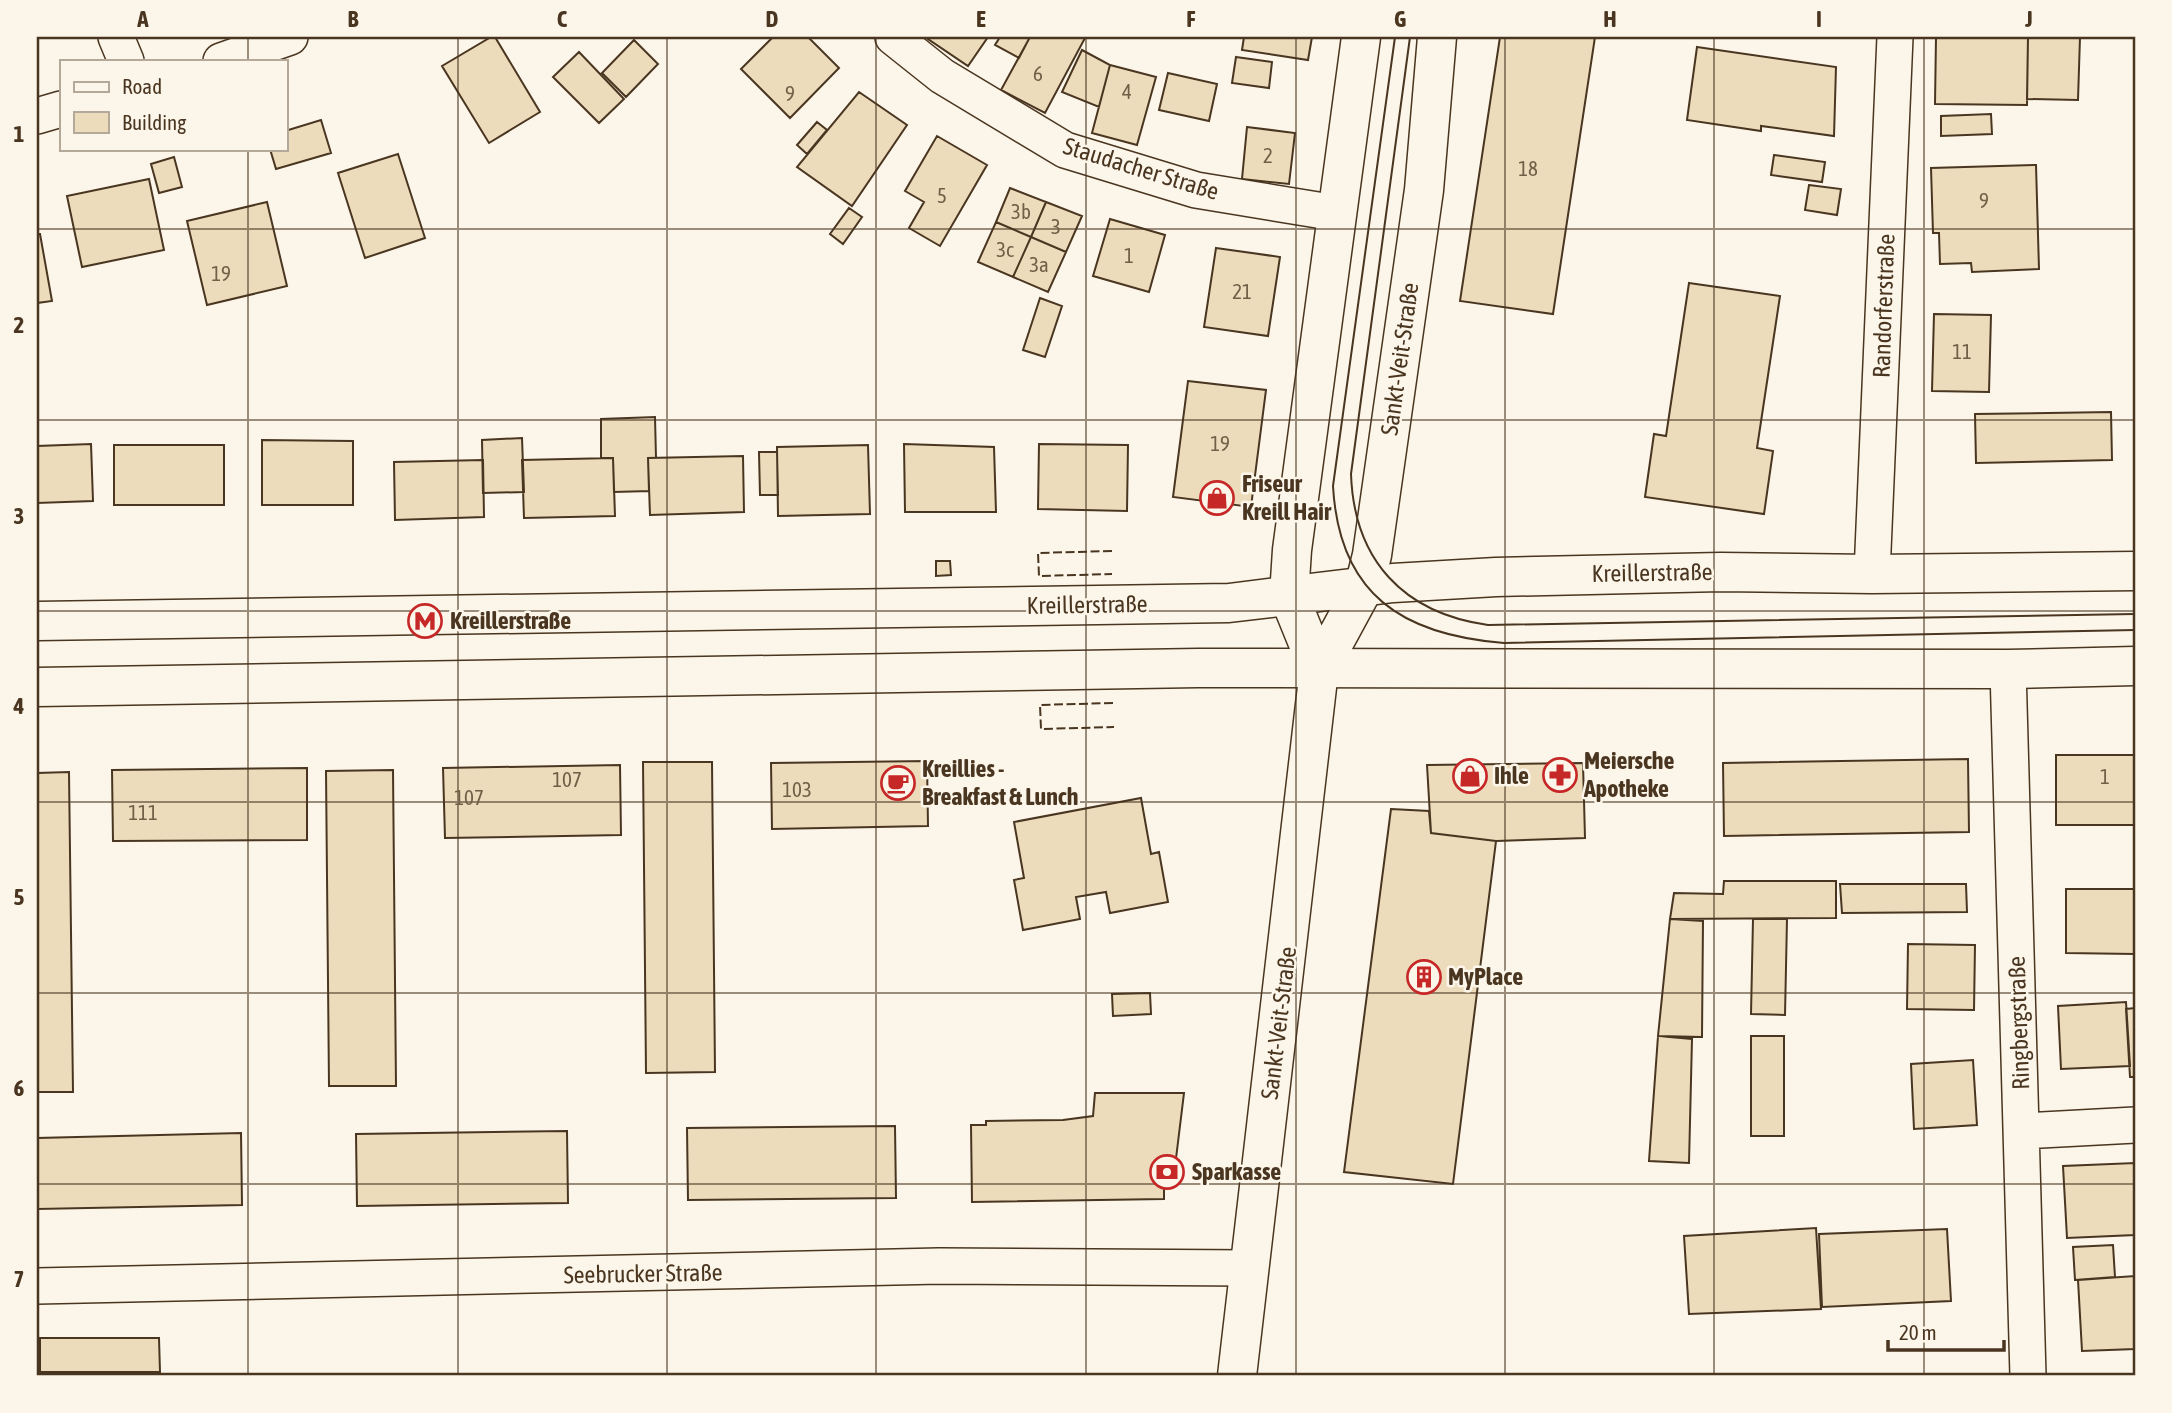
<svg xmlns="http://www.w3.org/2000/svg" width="2172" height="1413" viewBox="0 0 2172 1413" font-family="'Asap Condensed',sans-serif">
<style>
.building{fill:#ecdcbc;stroke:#4a3520;stroke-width:2}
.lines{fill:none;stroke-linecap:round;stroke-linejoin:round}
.minor-casing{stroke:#4a3520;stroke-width:38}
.tertiary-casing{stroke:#4a3520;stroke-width:41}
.primary-casing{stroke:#4a3520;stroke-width:41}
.minor{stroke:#fbf6e9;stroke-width:35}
.tertiary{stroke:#fbf6e9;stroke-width:38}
.primary{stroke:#fbf6e9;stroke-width:38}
.tram{stroke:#4a3520;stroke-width:2}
.fence{stroke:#4a3520;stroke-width:2;stroke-dasharray:9 3.5;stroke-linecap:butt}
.grid{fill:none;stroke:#4a3520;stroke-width:2;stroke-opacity:0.55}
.labels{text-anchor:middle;stroke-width:5;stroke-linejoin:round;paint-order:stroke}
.number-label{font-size:21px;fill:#725f47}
.street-label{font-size:24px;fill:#4a3520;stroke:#fbf6e9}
.poi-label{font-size:24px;font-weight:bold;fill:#4a3520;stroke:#fbf6e9;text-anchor:start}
.neatline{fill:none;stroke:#4a3520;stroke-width:2.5}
.grid-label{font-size:23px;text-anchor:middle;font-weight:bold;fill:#4a3520}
</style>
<rect width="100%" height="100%" fill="#fbf6e9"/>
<path class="building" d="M491 37H495L540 112 489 143 442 66Z
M773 37H808L839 68 790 118 741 69Z
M930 37H988L968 66 928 39Z
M1000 37H1030L1019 58 995 45Z
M1030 37 1085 38 1045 113 1001 90Z
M1244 37H1312L1308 60 1242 50Z
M1500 37H1595L1553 314 1460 301Z
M1936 37H2028L2027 105 1935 104Z
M2028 37H2080L2078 100 2027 99Z
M634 40 658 64 626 97 602 73Z
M1697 47 1836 67 1834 136 1761 126V131L1687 120Z
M1082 50 1110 65 1099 107 1062 92Z
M579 52 624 99 599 123 553 77Z
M1236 57 1272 62 1269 88 1232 83Z
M1110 65 1156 77 1137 145 1092 133Z
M1168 73 1217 84 1209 121 1159 110Z
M859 92 907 125 852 206 797 167Z
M1991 114 1992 134 1941 136V116Z
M321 120 331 153 276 169 270 149H285V131Z
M817 122 827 130 807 154 797 145Z
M1247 127 1295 133 1289 184 1242 179Z
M937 136 987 165 940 246 909 228 924 202 905 191Z
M398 154 425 238 365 258 338 173Z
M1774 155 1825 162 1822 182 1771 175Z
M174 157 182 187 159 193 151 164Z
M2036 165 2039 269 1972 272 1971 263 1940 264 1939 233H1933L1931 168Z
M149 179 164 250 82 267 67 196Z
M1809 185 1841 189 1837 215 1805 210Z
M1010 188 1046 202 1031 237 996 222Z
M267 202 287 286 207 305 187 221Z
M1046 202 1082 216 1066 252 1031 237Z
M849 208 862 217 843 244 830 234Z
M1110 219 1165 235 1149 292 1093 276Z
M996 222 1031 237 1013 277 978 262Z
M37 234H40L52 301 37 303Z
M1031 237 1066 252 1048 292 1013 277Z
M1216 248 1280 257 1268 336 1204 327Z
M1689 283 1780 296 1757 448 1773 451 1764 514 1645 497 1654 434 1666 436Z
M1040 298 1062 306 1045 357 1023 350Z
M1934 314 1991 315 1989 392 1932 391Z
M1188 381 1266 390 1251 507 1173 497Z
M2111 412 2112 460 1976 463 1975 414Z
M655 417 656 458H648L649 491 614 492 613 458H601V419Z
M522 438 524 492 483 493 482 440Z
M262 440 353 441V505H262Z
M91 444 93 501 37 503V446Z
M904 444 994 447 996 512H905Z
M1039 444 1128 445 1127 511 1038 509Z
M114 445H224V505H114Z
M868 445 870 514 778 516 777 447Z
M759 452H777L778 495H760Z
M743 456 744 512 650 515 648 458Z
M613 458 615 516 524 518 522 460Z
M483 460 484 517 395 520 394 462Z
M936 561H950L951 575 936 576Z
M2056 755H2135V825H2056Z
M1968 759 1969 832 1724 836 1723 763Z
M927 761 928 826 772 829 771 763Z
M643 762H712L715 1072 646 1073Z
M1583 763 1585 838 1496 841 1431 833 1427 765Z
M620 765 621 835 445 838 443 768Z
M307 768V840L113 841 112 770Z
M393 770 396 1086H329L326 771Z
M69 772 73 1092H37V773Z
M1141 798 1151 854 1159 852 1168 902 1110 913 1106 892 1076 897 1080 919 1023 930 1014 880 1024 878 1014 822Z
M1391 809 1429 811 1431 833 1496 841 1453 1184 1344 1172Z
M1724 881H1836V918L1670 919 1674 893 1723 894Z
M1840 884H1966L1967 912 1842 913Z
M2066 889H2135V954L2066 953Z
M1670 919 1703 921 1702 1037 1658 1036Z
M1753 919H1787L1785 1015 1751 1014Z
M1908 944 1975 945 1974 1010 1907 1009Z
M1150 993 1151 1014 1113 1016 1112 994Z
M2126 1002 2130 1066 2061 1069 2058 1006Z
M2135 1008V1077H2130L2126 1009Z
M1658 1036 1692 1039 1689 1163 1649 1161Z
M1751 1036H1784V1136H1751Z
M1973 1060 1977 1125 1914 1129 1911 1064Z
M1095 1093H1184L1173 1183 1164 1185V1199L972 1202 971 1125H986V1121L1063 1120 1093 1116Z
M895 1126 896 1198 688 1200 687 1128Z
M567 1131 568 1203 357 1206 356 1134Z
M241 1133 242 1205 37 1209V1138Z
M2135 1163V1235L2067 1238 2063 1166Z
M1816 1228 1821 1309 1689 1314 1684 1236Z
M1947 1229 1951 1301 1822 1307 1819 1234Z
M2113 1245 2115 1277 2075 1280 2073 1247Z
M2135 1276V1349L2082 1351 2078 1280Z
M40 1338H159L160 1372H40Z"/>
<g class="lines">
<g class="minor-casing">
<path id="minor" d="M116 37 126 61
M893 37 942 76 1065 150 1196 190 1336 213
M221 61 290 37
M37 116 61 109
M1872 574 1895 37
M2008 669 2028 1376
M2022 1131 2135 1125
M37 1286 939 1266 1249 1268"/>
</g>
<g class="tertiary-casing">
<path id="tertiary" d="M1319 670 1289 596 1292 550 1361 37
M1237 1376 1319 670 1364 587 1372 555 1424 190 1437 37"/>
</g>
<g class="primary-casing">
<path id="primary" d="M37 621 1229 603 1393 583 1496 577 1721 572 1872 574 2135 571
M37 687 1198 668 2008 669 2135 666"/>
</g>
<use href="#minor" class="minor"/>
<use href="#tertiary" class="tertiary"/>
<use href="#primary" class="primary"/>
<path class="tram" d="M1395 37 1333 486C1339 595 1403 635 1504 643L2135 630
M1410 37 1351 474C1354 560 1403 613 1488 625L2135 614"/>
<path class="fence" d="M1112 551 1038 553 1039 576 1112 574
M1113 703 1040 705 1041 729 1114 727"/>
</g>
<path class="grid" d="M248 37V61M458 37V1376M667 37V1376M876 37V1376M1086 37V1376M1296 37V1376M1505 37V1376M1714 37V1376M1924 37V1376M248 149V1376M37 229H2135M37 420H2135M37 611H2135M37 802H2135M37 993H2135M37 1184H2135"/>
<defs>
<g id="shop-ring" transform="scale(1.75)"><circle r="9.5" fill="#fbf6e9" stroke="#c62828" stroke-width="1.5"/><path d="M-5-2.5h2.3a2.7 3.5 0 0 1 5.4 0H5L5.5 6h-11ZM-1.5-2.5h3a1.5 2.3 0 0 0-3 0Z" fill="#c62828"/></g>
<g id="metro-ring" transform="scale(1.75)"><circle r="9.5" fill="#fbf6e9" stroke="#c62828" stroke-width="1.5"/><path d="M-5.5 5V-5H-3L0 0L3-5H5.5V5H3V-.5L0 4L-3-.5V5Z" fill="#c62828"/></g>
<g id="pharmacy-ring" transform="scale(1.75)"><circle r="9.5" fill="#fbf6e9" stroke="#c62828" stroke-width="1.5"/><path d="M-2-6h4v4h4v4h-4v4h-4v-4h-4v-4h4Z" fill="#c62828"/></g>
<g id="cafe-ring" transform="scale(1.75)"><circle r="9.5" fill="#fbf6e9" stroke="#c62828" stroke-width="1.5"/><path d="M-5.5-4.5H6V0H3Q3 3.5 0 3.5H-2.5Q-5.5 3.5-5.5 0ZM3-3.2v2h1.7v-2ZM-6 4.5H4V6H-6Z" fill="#c62828"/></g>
<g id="building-ring" transform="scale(1.75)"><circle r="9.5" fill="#fbf6e9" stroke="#c62828" stroke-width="1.5"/><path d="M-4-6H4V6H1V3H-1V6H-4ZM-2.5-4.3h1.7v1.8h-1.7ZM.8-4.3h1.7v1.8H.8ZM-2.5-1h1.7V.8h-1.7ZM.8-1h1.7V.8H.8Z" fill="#c62828"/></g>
<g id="bank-ring" transform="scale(1.75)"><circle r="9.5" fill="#fbf6e9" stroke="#c62828" stroke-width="1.5"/><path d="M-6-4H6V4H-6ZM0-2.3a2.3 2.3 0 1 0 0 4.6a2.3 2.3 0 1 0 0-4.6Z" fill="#c62828"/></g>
</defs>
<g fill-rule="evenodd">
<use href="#shop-ring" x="1217" y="498"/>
<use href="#metro-ring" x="425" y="621"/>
<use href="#pharmacy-ring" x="1560" y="775"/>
<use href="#shop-ring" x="1470" y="776"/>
<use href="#cafe-ring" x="898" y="783"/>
<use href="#building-ring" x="1424" y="977"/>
<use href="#bank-ring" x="1167" y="1172"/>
</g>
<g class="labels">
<g class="number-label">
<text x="1038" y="81">6</text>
<text x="1127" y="99">4</text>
<text x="790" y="101">9</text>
<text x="1268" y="163">2</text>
<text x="1528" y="176">18</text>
<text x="942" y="203">5</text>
<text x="1984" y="208">9</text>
<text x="1021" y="219">3b</text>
<text x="1056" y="234">3</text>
<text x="1005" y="257">3c</text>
<text x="1129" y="263">1</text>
<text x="1039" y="272">3a</text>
<text x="221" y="281">19</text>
<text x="1242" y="299">21</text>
<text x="1962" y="359">11</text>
<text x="1220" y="451">19</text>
<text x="2105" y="784">1</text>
<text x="567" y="787">107</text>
<text x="797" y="797">103</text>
<text x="469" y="805">107</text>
<text x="143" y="820">111</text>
</g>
<g class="street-label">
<text transform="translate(1141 169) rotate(17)" y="8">Staudacher Straße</text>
<text transform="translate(1884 306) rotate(-88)" y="8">Randorferstraße</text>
<text transform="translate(1400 359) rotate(-82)" y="8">Sankt-Veit-Straße</text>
<text transform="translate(1652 573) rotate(-1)" y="8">Kreillerstraße</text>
<text transform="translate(1087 605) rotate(-1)" y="8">Kreillerstraße</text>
<text transform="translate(1279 1023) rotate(-83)" y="8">Sankt-Veit-Straße</text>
<text transform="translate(2019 1023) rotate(-92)" y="8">Ringbergstraße</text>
<text transform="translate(643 1274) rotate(-1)" y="8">Seebrucker Straße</text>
</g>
<g class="poi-label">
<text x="1242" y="492">Friseur<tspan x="1242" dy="28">Kreill Hair</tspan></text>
<text x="450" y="629">Kreillerstraße</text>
<text x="1584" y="769">Meiersche<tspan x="1584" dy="28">Apotheke</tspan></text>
<text x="922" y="777">Kreillies -<tspan x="922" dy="28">Breakfast &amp; Lunch</tspan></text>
<text x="1494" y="784">Ihle</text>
<text x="1448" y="985">MyPlace</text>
<text x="1192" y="1180">Sparkasse</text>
</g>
</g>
<rect width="2172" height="1413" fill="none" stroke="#fbf6e9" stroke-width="77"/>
<rect x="60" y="60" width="228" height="91" fill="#fbf6e9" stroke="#b4a999" stroke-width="2"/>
<rect x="74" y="82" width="35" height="10" fill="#fbf6e9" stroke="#b4a999" stroke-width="2"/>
<text x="122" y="94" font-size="21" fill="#4a3520">Road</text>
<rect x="74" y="112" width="35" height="21" fill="#ecdcbc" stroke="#b4a999" stroke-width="2"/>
<text x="122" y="130" font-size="21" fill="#4a3520">Building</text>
<path d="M1888 1340v10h116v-10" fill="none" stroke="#4a3520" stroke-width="3.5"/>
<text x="1899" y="1340" font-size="21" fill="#4a3520" stroke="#fbf6e9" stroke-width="5" paint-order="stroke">20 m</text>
<rect x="38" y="38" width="2096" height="1336" class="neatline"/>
<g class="grid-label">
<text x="143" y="27">A</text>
<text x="353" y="27">B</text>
<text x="562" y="27">C</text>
<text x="772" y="27">D</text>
<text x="981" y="27">E</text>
<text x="1191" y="27">F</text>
<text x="1400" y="27">G</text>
<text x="1610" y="27">H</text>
<text x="1819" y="27">I</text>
<text x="2029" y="27">J</text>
<text x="19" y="142">1</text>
<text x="19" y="333">2</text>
<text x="19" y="524">3</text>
<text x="19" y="714">4</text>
<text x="19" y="905">5</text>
<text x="19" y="1096">6</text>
<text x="19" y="1287">7</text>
</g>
</svg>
